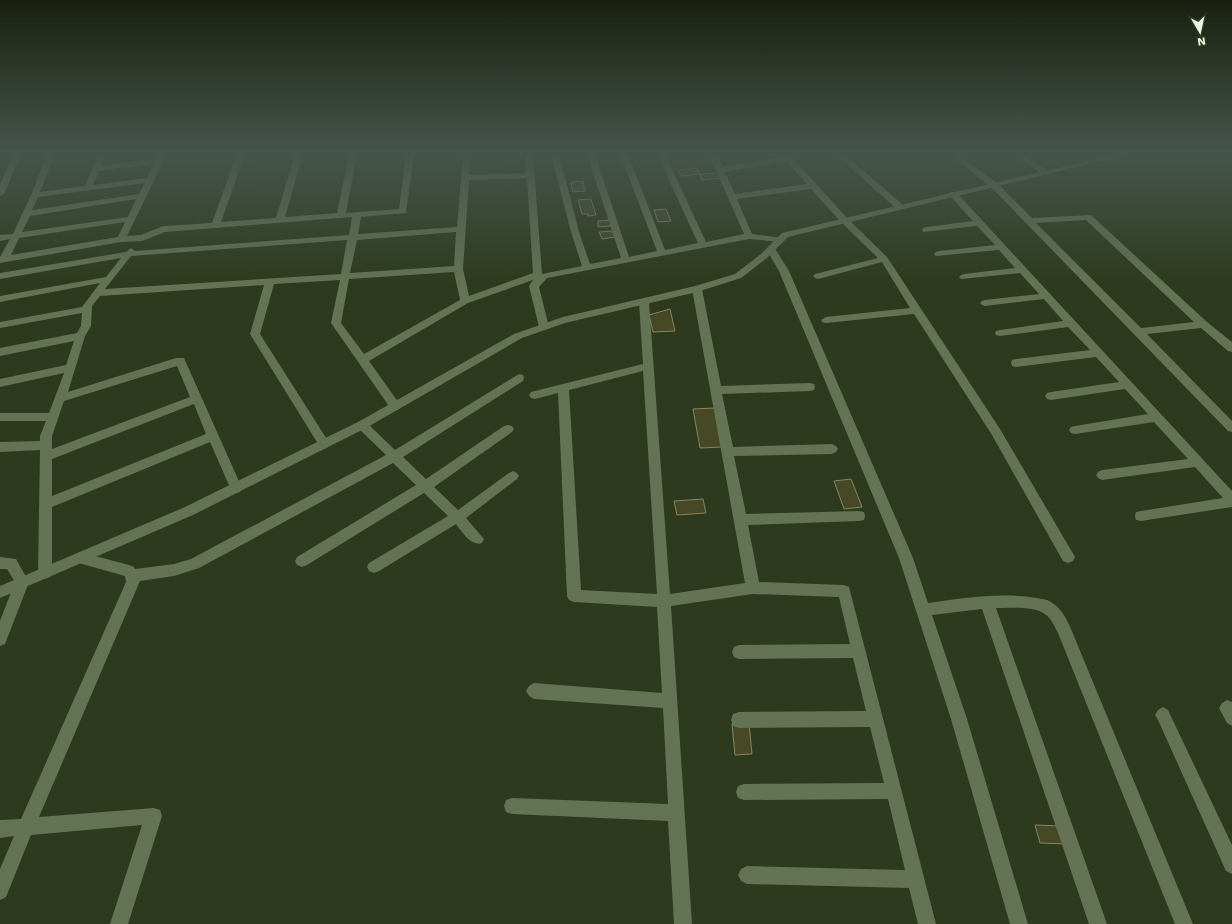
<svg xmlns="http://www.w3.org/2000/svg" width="1232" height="924" viewBox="0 0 1232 924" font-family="'Work Sans',sans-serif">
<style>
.building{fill:#474826;stroke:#858662}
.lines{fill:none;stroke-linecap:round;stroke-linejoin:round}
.minor{fill:#637353;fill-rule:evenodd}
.tertiary{fill:#637353;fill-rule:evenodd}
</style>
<rect width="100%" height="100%" fill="#2d3a1d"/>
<path class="building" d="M697 168 700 174 681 176 678 170Z
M718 173 721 178 702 180 700 174Z
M583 181 585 191 573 192 571 182Z
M591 199 596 215 588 216V214H582L578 200Z
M666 209 671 221 658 222 654 210Z
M610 220 611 226 598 227V221Z
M612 231 615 237 602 239 599 232Z
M670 309 675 331 653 332 649 315Z
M715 408 723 447 700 448 693 409Z
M851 479 862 507 844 509 834 481Z
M703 499 706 513 677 515 674 501Z
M732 724H749L752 754 735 755Z
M1035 825 1061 826 1067 844 1040 843Z"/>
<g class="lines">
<path class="minor" d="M13 154H21L4 194 0 196V184Z
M47 154H55L40 192 85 186 98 154H106L101 166 157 159 159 154H167L127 236 141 235 163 226 212 223 237 154H245L221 222 276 218 295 154H303L285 217 337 213 349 154H357L346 213 399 209 406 154H414L406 213 361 217 358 234 457 227 463 154H471L469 175 526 173 525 154H533L542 274 582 266 571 232 551 154H559L579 232 590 264 621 258 587 154H595L629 257 657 251 620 154H628L665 250 698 243 657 154H665L706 242 744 234 709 154H717L723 167 782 157 780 154H789L847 218 887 257 1000 429 1075 557 1073 561 1068 563 1063 561 992 435 914 314 826 323 822 322 821 320 826 317 910 308 882 262 818 279 815 278 813 276 815 274 878 258 841 222 811 189 737 199 752 234 782 238 783 240 782 242 749 239 547 278 539 287 549 327 548 329H540L539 327 529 286 533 280 468 303 369 361 401 406 399 409 395 410 391 409 331 323 340 280 274 284 260 334 328 441 330 444 328 447 324 449 320 447 250 334 264 285 100 296 92 306 91 326 85 336 68 392 176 358H184L242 488 240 492 236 493 232 492 210 442 52 507V573L50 577 45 579 40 577 38 573 40 450 0 452V442L40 441V436L46 421H0V413H49L64 373 0 387V379L66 365 74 341 0 356V348L77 333 81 326 82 313 0 328V322L82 307 100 283 0 302V296L106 277 121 258 0 279V273L126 252 131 248 135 251 349 235 352 217 165 232 142 241 121 242 0 263V257L10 239 0 241V235L13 234 31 195ZM786 161 807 184 735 194 725 172ZM154 164 147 178 93 185 99 171ZM527 178 533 273 469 296 463 269 469 180ZM145 183 139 194 32 210 38 197ZM136 199 128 217 22 232 30 216ZM125 222 118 237 11 255 19 238ZM456 232 454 266 350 273 357 240ZM347 240 341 274 105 289 131 256ZM454 272 460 300 364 354 341 323 349 279ZM177 366 190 397 52 449V436L64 401ZM194 404 206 434 52 496V459Z
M835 154H844L903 205 904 207 903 209H897Z
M949 154H958L997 183 1032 218 1091 215 1207 322 1232 342V352L1228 351 1201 328 1147 334 1232 421V432L1228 431 991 187ZM1086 220 1194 322 1141 328 1036 223Z
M1013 154H1023L1051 173 1047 175H1044Z
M950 192H956L1232 491V507L1141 521 1136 520 1135 516 1136 512 1141 511 1223 498 1195 467 1102 480 1098 478 1096 475 1098 472 1102 470 1188 459 1154 422 1075 434 1071 433 1069 430 1071 427 1075 426 1148 414 1125 389 1051 400 1047 399 1045 396 1047 393 1051 392 1119 382 1096 357 1016 367 1012 366 1011 363 1012 360 1016 359 1090 350 1068 327 1000 336 996 335 995 333 996 331 1000 330 1063 321 1044 299 985 306 982 305 980 303 982 301 985 300 1039 294 1020 273 961 279 959 277 961 275 964 274 1015 268 999 250 936 256 934 254 936 252 939 251 995 245 977 226 923 232 922 230 923 228 926 227 973 221 950 196 949 194Z
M771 246 774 247 789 271 913 558 928 603C964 598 1000 592 1036 598 1041 599 1047 599 1051 602 1061 608 1067 619 1071 629L1193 924H1175L1058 633C1054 626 1051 617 1043 613 1033 606 1008 608 996 608L1107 924H1089L982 609 932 615 967 719 1028 924H1010L951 719 899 558 779 271 766 249Z
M697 286 702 289 721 386 810 383 814 384 815 387 814 390 810 391 722 394 733 447 832 444 836 446 838 449 836 452 832 454 734 456 746 514 859 511 864 512 865 516 864 520 859 521 748 525 759 582 844 585 849 587 936 924H918L909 888 747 884 741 881 738 875 741 869 747 866 905 870 888 799 744 800 738 798 736 792 738 786 744 784 884 783 870 727 739 728 733 726 731 720 733 714 739 712 866 711 853 658 739 659 734 657 732 652 734 647 739 645 850 644 839 597 753 594 671 606 692 924H674L668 821 512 814 506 812 504 806 506 800 512 798 668 804 663 708 534 699 529 696 526 691 529 686 534 683 662 693 657 607 574 602 569 600 567 596 558 393 535 399 531 398 529 395 531 392 643 364 639 302 641 300H647L649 302 670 594 745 583 692 289ZM643 371 657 594 581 590 569 390Z
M519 374 523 375 524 378 523 381 403 457 426 479 504 426 508 425 512 426 514 429 512 432 434 487 458 510 509 473 513 471 517 473 519 476 517 479 466 518 484 539 482 543C471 547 462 532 456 524L379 571 374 573 369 571 367 567 369 563 448 516 424 493 307 565 302 567 297 565 295 561 297 557 416 485 393 463 199 568 174 576 140 581 39 817 154 808 160 810 162 816 128 924H110L142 825 31 835 6 897 0 900V869L14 836 0 838V820L21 819 126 582 125 576 75 562 73 558 75 554 80 552 129 565 134 567 135 569 174 564 191 559 386 455 358 428 356 425 358 422 362 421 366 422 395 450Z
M0 557 16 559 29 582 5 644 0 646V621L15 582 7 569H0Z
M1227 700 1232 702V726L1227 723 1219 708 1222 703Z
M1163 707 1168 710 1232 845V874L1226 871 1158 720 1155 715 1158 710Z"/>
<path class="tertiary" d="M1116 154H1131L788 237 767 258 741 278 697 292 565 323 522 338 366 428 193 515 0 598V586L185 507 358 422 514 334 563 317 695 286 735 274 761 254 782 233Z"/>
</g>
<linearGradient id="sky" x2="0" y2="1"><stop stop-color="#192010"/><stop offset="0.54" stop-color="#46554c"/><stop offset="1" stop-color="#46554c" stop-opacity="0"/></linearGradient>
<rect width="1232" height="284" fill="url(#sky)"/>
<g transform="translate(1200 32) rotate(171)" stroke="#2d3a1d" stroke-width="3" paint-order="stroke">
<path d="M0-3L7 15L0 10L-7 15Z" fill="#eaf4e2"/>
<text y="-6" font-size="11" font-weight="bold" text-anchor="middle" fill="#eaf4e2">N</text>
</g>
</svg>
